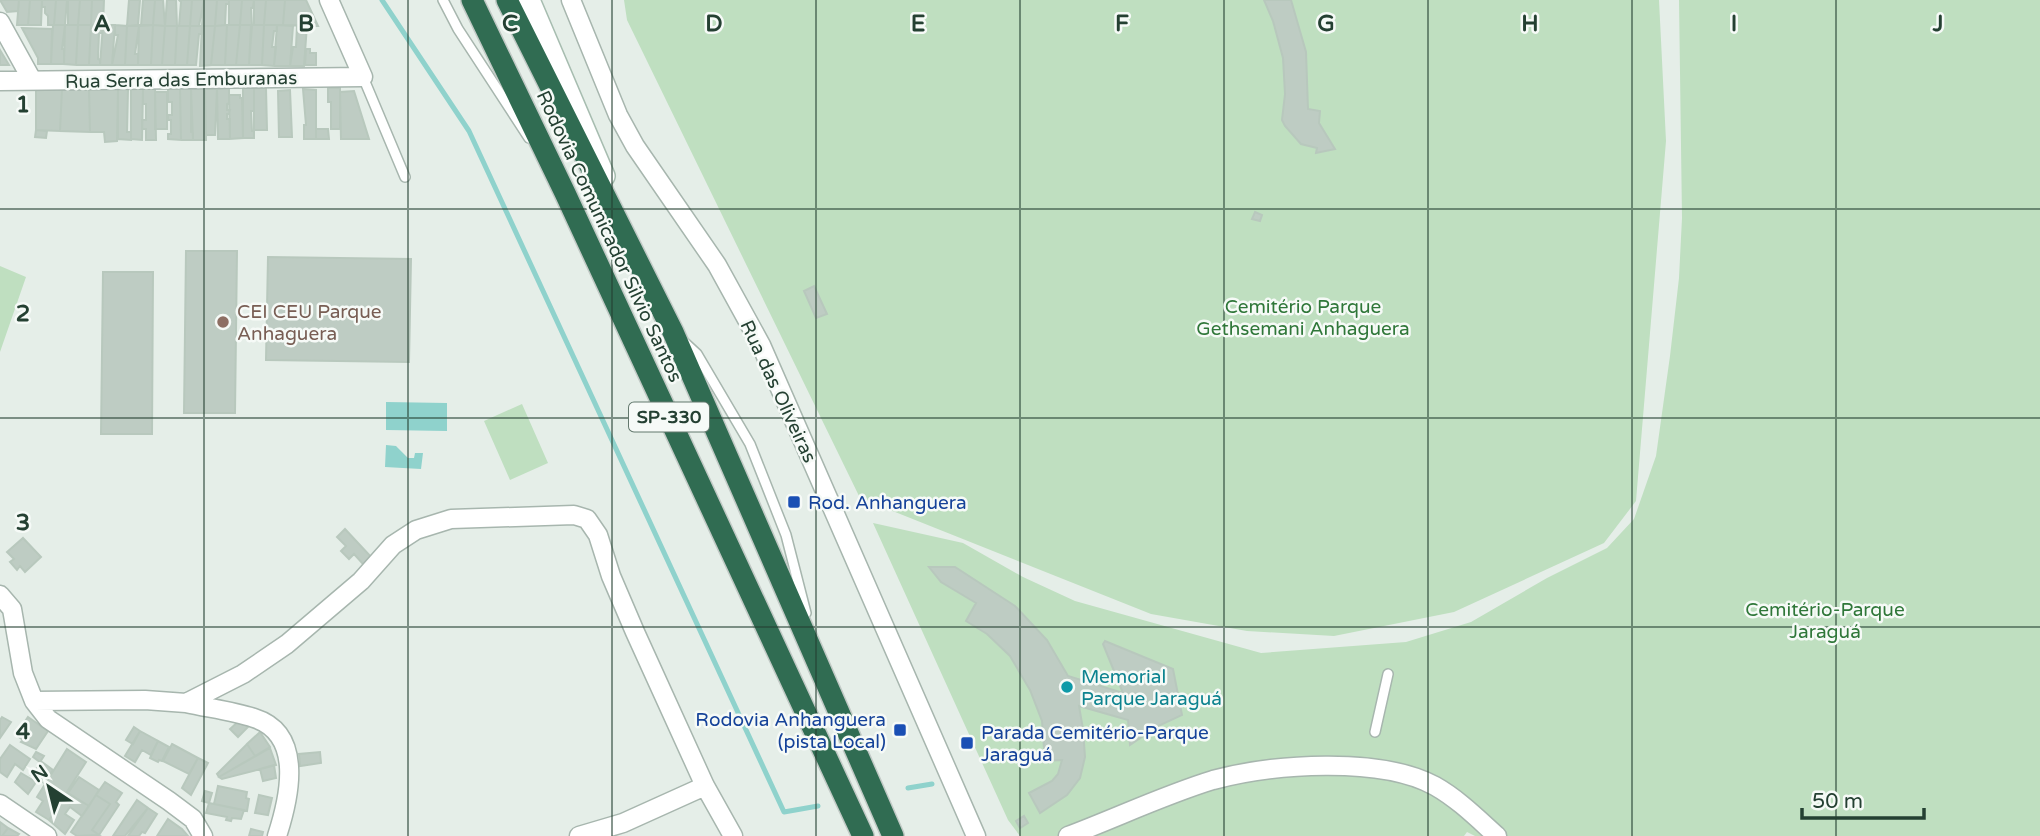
<svg xmlns="http://www.w3.org/2000/svg" width="2040" height="836" viewBox="0 0 2040 836" font-family="'Varela Round',sans-serif">
<style>
.green{fill:#bfdfc0}
.water{fill:#8fd2cc}
.lines{fill:none;stroke-linecap:round;stroke-linejoin:round}
.stream{stroke:#8fd2cc;stroke-width:5}
.building{fill:#beccc3;stroke:#b8c8bd;stroke-width:2}
.service-casing{stroke:#a7b6ae;stroke-width:12}
.minor-casing{stroke:#a7b6ae;stroke-width:21}
.secondary-casing{stroke:#a7bdb0;stroke-width:24}
.motorway-casing{stroke:#c2cac6;stroke-width:24}
.service{stroke:#fff;stroke-width:9}
.minor{stroke:#fff;stroke-width:18}
.secondary{stroke:#fff;stroke-width:21}
.motorway{stroke:#306c52;stroke-width:21}
.grid{fill:none;stroke:#244032;stroke-width:2;stroke-opacity:0.55}
.education-dot{fill:#8d6e63;stroke:#f6faf7;stroke-width:2.5}
.transit-dot{fill:#1a4fb4;stroke:#f6faf7;stroke-width:2.5}
.culture-dot{fill:#0f9aa8;stroke:#f6faf7;stroke-width:2.5}
.labels{text-anchor:middle;stroke-width:5;stroke-linejoin:round;paint-order:stroke}
.shield{fill:#f6faf7;stroke:#63786d;stroke-width:2}
.shield-label{font-size:18px;font-weight:bold;fill:#244032}
.street-label{font-size:19px;fill:#244032;stroke:#f6faf7}
.park-label{font-size:19px;fill:#2f7739;stroke:#f6faf7}
.education-label{font-size:19px;fill:#785e54;stroke:#f6faf7;text-anchor:start}
.transit-label{font-size:19px;fill:#164399;stroke:#f6faf7;text-anchor:start}
.culture-label{font-size:19px;fill:#0d838f;stroke:#f6faf7;text-anchor:start}
.grid-label{font-size:23px;text-anchor:middle;font-weight:bold;fill:#244032;stroke:#f6faf7;stroke-width:5;stroke-linejoin:round;paint-order:stroke}
</style>
<rect width="100%" height="100%" fill="#e5eee8"/>
<path class="green" d="M624 0H1659L1666 141 1636 501 1604 543 1454 612 1334 636 1247 631 1151 614 860 498 627 20Z
M1679 0H2040V836H1475L1467 832 1464 836H1020L1008 820 873 523 963 543 1023 577 1075 601 1261 653 1406 642 1471 622 1547 578 1607 548 1634 519 1656 456 1670 356 1679 278 1682 218Z
M0 266 26 277 0 352Z
M522 404 548 463 510 480 484 421Z"/>
<path class="water" d="M386 402 447 403V431L386 430Z
M386 445 396 446 408 458H414L415 453H423L421 469 385 467Z"/>
<g class="lines">
<path class="stream" d="M382 0 469 131 784 812 818 806
M908 788 932 784"/>
</g>
<path class="building" d="M0 0H19L18 11 7 12Z
M19 0H30L28 25H17Z
M30 0H42L41 25H28Z
M42 0H56L54 25H48V16L45 13V7H42Z
M56 0H67L65 25H54Z
M68 0H80L78 25H68Z
M80 0H92L91 25H78Z
M92 0H104L103 25H91Z
M129 0H140L138 25 127 26Z
M143 0H155L153 25 141 26Z
M155 0H163L165 26 153 25Z
M167 0H176L177 26H165Z
M179 0H192L190 26H179L181 2Z
M192 0H204L199 26H190Z
M204 0H217L215 26H202Z
M217 0H229V4H226L225 25 215 26Z
M229 0H242L240 25H229Z
M242 0H254L253 7 251 8 252 25H240Z
M254 0H266L264 25H254Z
M266 0H285L283 25H264Z
M285 0H306L318 26 283 25Z
M1264 0H1291L1306 52 1308 109 1320 111 1319 123 1335 149 1316 153 1317 148 1301 144 1285 126 1282 120 1285 94 1283 58 1273 21Z
M53 25H65L62 49H64V64H51Z
M65 25H78L76 65 64 64Z
M78 25H91L89 65H76Z
M91 25H103L102 33H99L98 59 100 60V65H89Z
M103 25H115L112 65H100Z
M115 25 127 26 125 65H112L118 35H115Z
M139 25H153L151 65H138Z
M153 25 165 26 162 65H151Z
M227 25H240L236 65H225Z
M227 25 225 65H211L215 26Z
M240 25H251L249 65H236Z
M252 25H264L262 65H249Z
M264 25H277V31H274L272 47H276L274 66 262 65Z
M277 25 293 26 290 66H274Z
M307 25 304 66H290L293 47H296L297 26Z
M139 26 135 54H138V65H125L127 26Z
M165 26H177L175 65H162Z
M177 26H190L187 65H175Z
M190 26H202V34H199L196 65H187Z
M202 26H215L211 65 200 66Z
M22 28 52 29 51 64H38V58Z
M306 49H310V53H316V65H305Z
M0 50 9 65H0Z
M89 88 118 89 117 141 105 142 104 132H90Z
M155 88 156 140H146V129H142V120H146V104H143V89Z
M229 88V103L227 104V110H230L229 114H227V119H230V139H218L217 89Z
M243 88H254V111H251L252 131H254V138H243Z
M254 88H266L267 130H254Z
M328 88H340V129H331V102H328Z
M36 89H62L60 131 36 130Z
M62 89 89 90 90 132 60 131Z
M118 89H128L127 132H131V140L118 139Z
M131 89H143L142 140 131 139Z
M168 89H180L181 140 168 139V134H171V120H168V115H172V102H168Z
M180 89H191V132L193 133V140H181Z
M191 89H205L206 140H193Z
M205 89H217L215 135H206Z
M303 89 316 90V139H304V125H306Z
M290 90 292 137H279L278 91Z
M354 91 369 139H341L340 92Z
M155 92H167V129H155Z
M229 95H240V98H242L243 138 230 139Z
M316 129H328L329 139H316Z
M36 130 47 131 46 138 35 137Z
M1255 212 1262 215 1260 221 1252 219Z
M186 251H237L235 413H184Z
M268 257 411 259 409 362 266 360Z
M103 272H153L152 434H101Z
M814 286 827 314 816 318 804 291Z
M345 529 372 558 364 565 354 554 349 559 341 551 346 546 337 537Z
M23 538 41 557 25 572 20 566 17 570 10 562 14 559 7 552Z
M929 567H955L1015 606 1047 640 1068 676 1123 693 1103 644 1105 641 1173 669 1182 715 1158 726 1130 745 1128 720 1079 706 1083 729 1085 757 1080 778 1067 795 1040 813 1029 793 1052 781 1058 774 1062 760 1045 761 1042 721 1030 690 1010 656 987 634 966 621 976 603 941 582Z
M2 717 11 722 0 738V720Z
M28 717 48 731 36 749 21 742 23 740 16 735Z
M240 720 249 726 238 737 230 729Z
M134 727 140 731 133 744 126 740Z
M140 731 158 741 151 755 142 750 135 762 125 756Z
M260 732 270 747 255 756 247 744Z
M158 741 169 747 162 761 159 760 158 762 150 758Z
M172 744 198 758 189 774 163 761Z
M247 744 255 756 219 777 217 774Z
M10 745 30 759 23 770 15 764 7 777 0 772V759Z
M270 748 276 765 222 779 219 777Z
M67 749 86 762 49 820 36 812 43 801 37 797Z
M36 752 44 756 40 762 33 757Z
M320 752 321 763 300 766 299 754Z
M198 758 208 763 191 795 182 788Z
M42 762 53 770 44 783 31 775Z
M274 765 276 778 263 781 260 769Z
M21 773 36 782 28 794 15 782Z
M79 777 99 790 89 806 68 793Z
M105 782 122 793 116 802 119 805 99 835 92 830 110 804 96 795Z
M218 786 247 792 246 798 249 799 247 811 214 804Z
M205 791 212 793 209 803 202 801Z
M67 793 89 806 82 816 70 807 65 814 74 820 65 834 49 820Z
M96 795 110 804 92 830 99 835 77 836 71 832Z
M259 795 272 798 268 815 255 813Z
M137 800 148 808 125 836H113Z
M209 803 244 810 241 819 232 818 231 821 226 820 227 817 206 813Z
M148 808 157 814 145 833 142 832 139 836H128Z
M1024 816 1028 823 1020 828 1016 821Z
M168 819 182 829 188 836H157Z
M0 822 8 828 2 836H0Z
M8 828 19 834 17 836H2Z
M251 829 263 832 262 836H249Z"/>
<g class="lines">
<g class="service-casing">
<path id="service" d="M443 0 458 29 529 138
M363 77 405 177
M684 342 697 354 750 444 786 535 806 613
M1375 732 1388 674"/>
</g>
<g class="minor-casing">
<path id="minor" d="M571 0 618 115 635 146 717 265 761 345 976 836
M0 22 32 80
M0 81 363 77 329 0
M0 595 12 609 23 673 34 701 48 719 169 801 193 819 203 836
M34 701 145 700 186 703 243 674 287 644 361 581 393 545 416 530 451 519 574 515 587 519 598 535 611 576 635 632 705 786 733 836
M186 703C208 708 233 711 254 718 305 734 289 799 277 836
M0 804 47 836
M579 836 623 823 705 786
M1068 836C1116 818 1164 795 1213 780 1272 764 1380 756 1435 786 1458 799 1477 818 1497 836"/>
</g>
<g class="secondary-casing">
<path id="secondary" d="M529 0 604 176"/>
</g>
<g class="motorway-casing">
<path id="motorway" d="M472 0 565 193 863 836
M507 0 673 332 893 836"/>
</g>
<use href="#service" class="service"/>
<use href="#minor" class="minor"/>
<use href="#secondary" class="secondary"/>
<use href="#motorway" class="motorway"/>
</g>
<path class="grid" d="M204 0V836M408 0V836M612 0V836M816 0V836M1020 0V836M1224 0V836M1428 0V836M1632 0V836M1836 0V836M0 209H2040M0 418H2040M0 627H2040"/>
<circle class="education-dot" cx="223" cy="322" r="7"/>
<g class="transit-dot">
<rect x="787" y="495" width="14" height="14" rx="3.5"/>
<rect x="893" y="723" width="14" height="14" rx="3.5"/>
<rect x="960" y="736" width="14" height="14" rx="3.5"/>
</g>
<circle class="culture-dot" cx="1067" cy="687" r="7"/>
<g class="labels">
<rect class="shield" x="629" y="402.5" width="80" height="29" rx="5"/>
<g class="shield-label">
<text x="669" y="423">SP-330</text>
</g>
<g class="street-label">
<text transform="translate(181 79) rotate(-1)" y="7">Rua Serra das Emburanas</text>
<text transform="translate(610 236) rotate(65)" y="7">Rodovia Comunicador Silvio Santos</text>
<text transform="translate(779 391) rotate(65)" y="7">Rua das Oliveiras</text>
</g>
<g class="park-label">
<text x="1303" y="313">Cemitério Parque<tspan x="1303" dy="22">Gethsemani Anhaguera</tspan></text>
<text x="1825" y="616">Cemitério-Parque<tspan x="1825" dy="22">Jaraguá</tspan></text>
</g>
<g class="education-label">
<text x="237" y="318">CEI CEU Parque<tspan x="237" dy="22">Anhaguera</tspan></text>
</g>
<g class="transit-label">
<text x="808" y="509">Rod. Anhanguera</text>
<text x="886" y="726" text-anchor="end">Rodovia Anhanguera<tspan x="886" dy="22">(pista Local)</tspan></text>
<text x="981" y="739">Parada Cemitério-Parque<tspan x="981" dy="22">Jaraguá</tspan></text>
</g>
<g class="culture-label">
<text x="1081" y="683">Memorial<tspan x="1081" dy="22">Parque Jaraguá</tspan></text>
</g>
</g>
<g class="grid-label">
<text x="102" y="31">A</text>
<text x="306" y="31">B</text>
<text x="510" y="31">C</text>
<text x="714" y="31">D</text>
<text x="918" y="31">E</text>
<text x="1122" y="31">F</text>
<text x="1326" y="31">G</text>
<text x="1530" y="31">H</text>
<text x="1734" y="31">I</text>
<text x="1938" y="31">J</text>
<text x="23" y="112">1</text>
<text x="23" y="321">2</text>
<text x="23" y="530">3</text>
<text x="23" y="739">4</text>
</g>
<g transform="translate(49 787) rotate(325)" stroke="#f6faf7" stroke-width="5" paint-order="stroke">
<path d="M0-5L12 26L0 18L-12 26Z" fill="#244032"/>
<text y="-10" font-size="19" font-weight="bold" text-anchor="middle" fill="#244032">N</text>
</g>
<path d="M1802 808v10h122v-10" fill="none" stroke="#244032" stroke-width="3.5"/>
<text x="1812" y="808" font-size="21" fill="#244032" stroke="#f6faf7" stroke-width="5" paint-order="stroke">50 m</text>
</svg>
